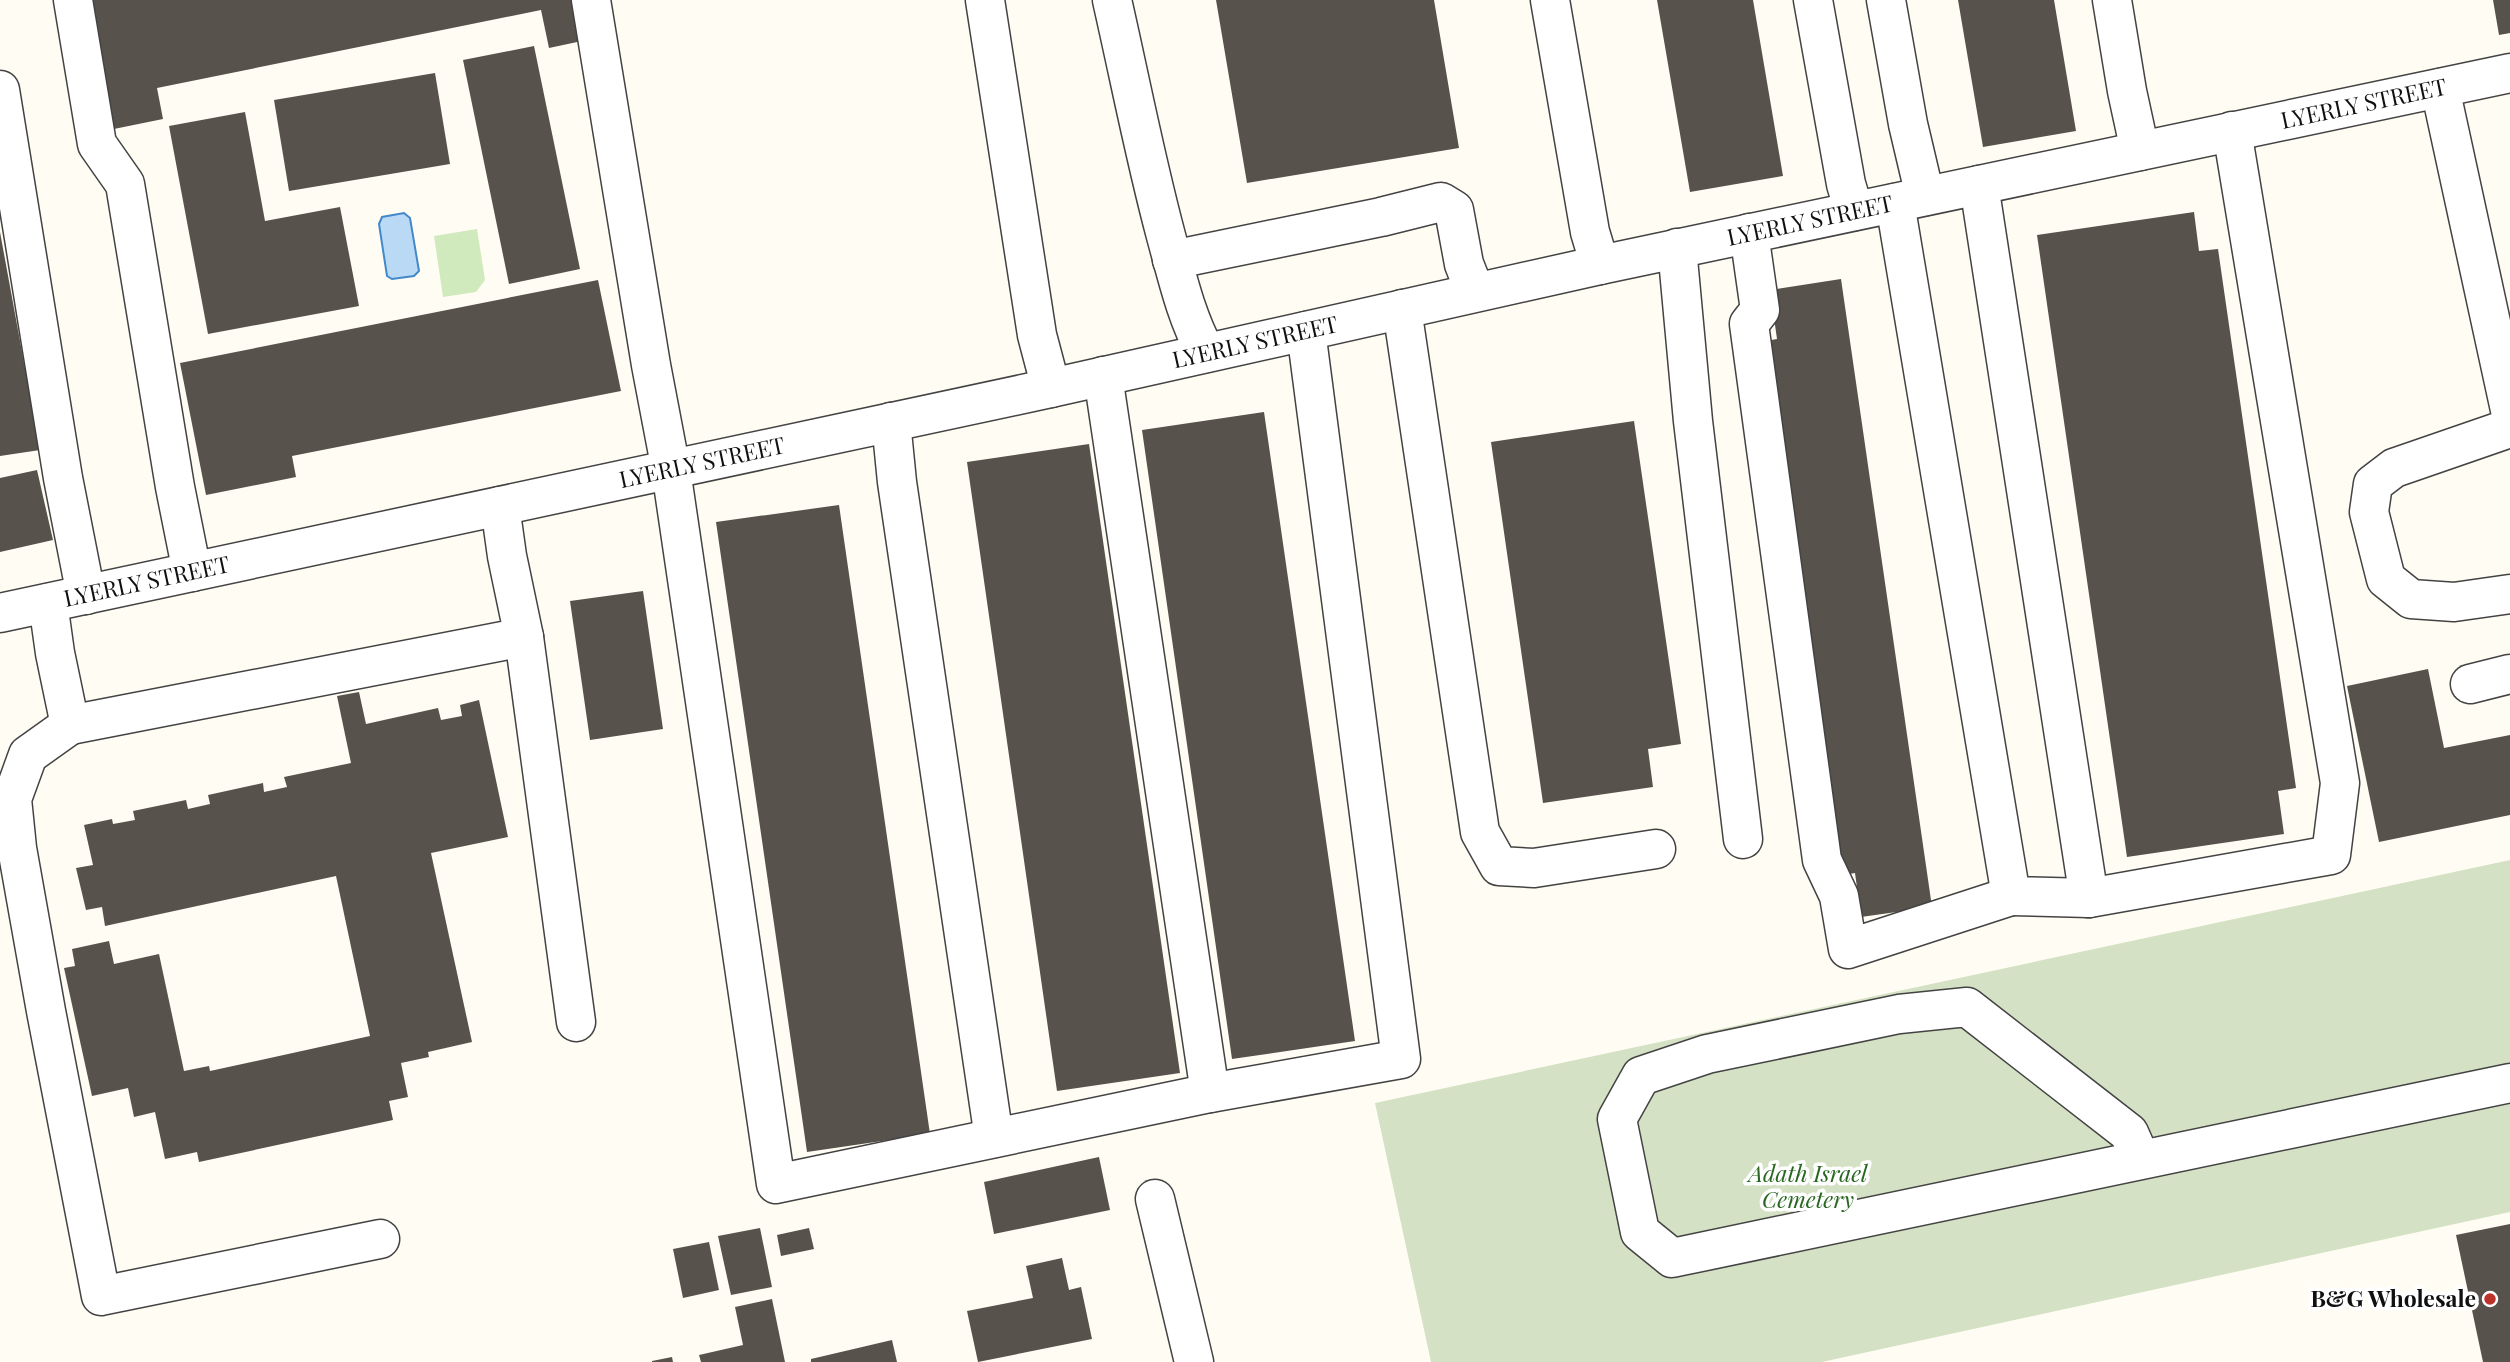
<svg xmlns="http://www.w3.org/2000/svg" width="2510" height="1362" viewBox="0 0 2510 1362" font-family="'Playfair Display',serif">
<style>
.green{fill:#d0e9bd}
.cemetery{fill:#d5e1c4}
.water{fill:#b9d9f5;stroke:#4388c9;stroke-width:2}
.building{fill:#58524d}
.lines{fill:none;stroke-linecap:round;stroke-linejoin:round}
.minor-casing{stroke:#434343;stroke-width:41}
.minor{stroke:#fff;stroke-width:38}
.poi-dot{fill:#bd312b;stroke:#fff;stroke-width:2.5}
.labels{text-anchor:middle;stroke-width:7;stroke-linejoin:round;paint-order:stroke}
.street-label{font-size:23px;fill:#101010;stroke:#fff}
.park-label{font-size:23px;font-style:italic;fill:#296721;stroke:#fff}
.poi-label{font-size:23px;font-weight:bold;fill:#101010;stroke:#fff;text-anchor:end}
</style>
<rect width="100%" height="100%" fill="#fffdf3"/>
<path class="green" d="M477 229 485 280 476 292 443 297 434 236Z"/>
<path class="cemetery" d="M2510 860V1212L1822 1362H1431L1375 1103Z"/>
<path class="water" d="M404 213 410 218 419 271 414 276 392 279 387 276 379 224 382 217Z"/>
<path class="building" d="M82 0H588L596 38 549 48 541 10 157 88 163 119 109 130Z
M1216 0H1434L1459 148 1247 183Z
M1657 0H1753L1783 176 1690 192Z
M1958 0H2054L2076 131 1983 147Z
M2493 0H2510V33L2499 35Z
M534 46 580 269 509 284 463 60Z
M435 73 450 164 289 191 274 100Z
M245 112 265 221 340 207 359 306 208 334 169 126Z
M2194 212 2199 251 2218 249 2296 788 2278 791 2284 834 2127 857 2037 235Z
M0 232 40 450 0 456Z
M1841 279 1932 907 1861 917 1855 873 1832 877 1754 343 1777 339 1770 290Z
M598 280 621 391 292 456 296 477 206 495 180 363Z
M1264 412 1355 1041 1232 1059 1142 430Z
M1634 421 1681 744 1648 749 1653 787 1543 803 1491 442Z
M1089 444 1180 1073 1057 1091 967 462Z
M37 470 53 540 0 552V478Z
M839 505 930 1134 807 1152 716 522Z
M643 591 663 729 590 740 570 601Z
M2428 669 2444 748 2510 735V815L2379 842 2347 686Z
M359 692 366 724 438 708 441 720 462 716 460 705 479 700 508 837 431 853 472 1042 428 1052 429 1057 401 1063 408 1097 389 1101 393 1120 199 1162 197 1152 165 1159 155 1112 134 1117 128 1088 92 1096 64 968 75 966 72 949 109 941 114 964 159 954 184 1071 209 1066 210 1071 370 1036 336 876 105 926 102 907 86 910 76 868 93 865 84 825 112 819 113 824 135 820 133 811 186 800 188 809 210 804 208 795 263 783 264 792 287 787 284 777 351 763 337 696Z
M1099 1157 1110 1210 994 1234 984 1182Z
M2510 1224V1362H2483L2456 1235Z
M760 1228 772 1287 731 1295 718 1236Z
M809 1228 814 1249 781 1256 777 1235Z
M709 1242 719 1290 683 1298 673 1249Z
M1062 1258 1069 1290 1081 1287 1092 1339 978 1362 967 1311 1033 1298 1026 1266Z
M772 1299 785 1362H701L699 1355 743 1345 735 1307Z
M892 1340 897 1362H811V1359Z
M672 1357 673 1362H652V1361Z"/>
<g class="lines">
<g class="minor-casing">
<g id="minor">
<path d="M73 0 97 144 125 184 175 487 192 572"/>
<path d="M591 0 651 365 671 470 776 1184 1210 1093 1401 1059 1306 331"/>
<path d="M985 0 1037 335 1051 388"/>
<path d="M1112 0C1130 79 1145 158 1166 236 1177 276 1186 317 1206 353"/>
<path d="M1550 0 1590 232 1600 265"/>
<path d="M1813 0 1846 184 1854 211"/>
<path d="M1886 0 1908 124 1925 196"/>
<path d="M2112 0 2127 91 2140 151"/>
<path d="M2440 88 2510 410"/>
<path d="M0 90 63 478 86 595"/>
<path d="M1979 185 2089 898"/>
<path d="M1895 203 2011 896 2089 898 2331 855 2340 783 2232 131"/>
<path d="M1749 233 1760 310 1749 324 1822 860 1839 896 1848 949 2011 896"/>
<path d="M1677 248 1693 421 1743 839"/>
<path d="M1172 260 1381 217 1441 202 1454 210 1464 264 1475 292"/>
<path d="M1402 309 1480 832 1499 866 1534 868 1656 849"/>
<path d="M1103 376 1210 1093"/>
<path d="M891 422 897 482 994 1138"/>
<path d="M2510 428 2394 468 2373 484 2369 512 2386 579 2411 599 2454 602 2510 594"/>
<path d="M48 603 55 653 70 725 524 637 507 556 500 506"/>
<path id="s1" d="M0 613 1051 388 1600 265 2510 73"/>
<path d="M524 637 576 1022"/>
<path d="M2470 684 2510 674"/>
<path d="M70 725 28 755 12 799 17 848 46 1011 101 1296 380 1239"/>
<path d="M2141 1160 2129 1133 1967 1007 1899 1014 1707 1054 1641 1076 1617 1119 1640 1232 1672 1258 2510 1083"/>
<path d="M1155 1199 1194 1362"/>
</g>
</g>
<use href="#minor" class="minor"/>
</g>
<circle class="poi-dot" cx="2490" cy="1299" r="7"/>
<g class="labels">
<g class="street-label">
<text dy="8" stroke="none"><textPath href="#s1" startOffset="2418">LYERLY STREET</textPath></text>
<text dy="8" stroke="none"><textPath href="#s1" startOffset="1852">LYERLY STREET</textPath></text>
<text dy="8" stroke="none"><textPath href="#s1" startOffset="1284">LYERLY STREET</textPath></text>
<text dy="8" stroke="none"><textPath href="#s1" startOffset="718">LYERLY STREET</textPath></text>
<text dy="8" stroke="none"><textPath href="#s1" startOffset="150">LYERLY STREET</textPath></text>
</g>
<g class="park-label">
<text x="1808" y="1182">Adath Israel<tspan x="1808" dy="26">Cemetery</tspan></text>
</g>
<g class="poi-label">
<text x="2476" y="1307">B&amp;G Wholesale</text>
</g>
</g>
</svg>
